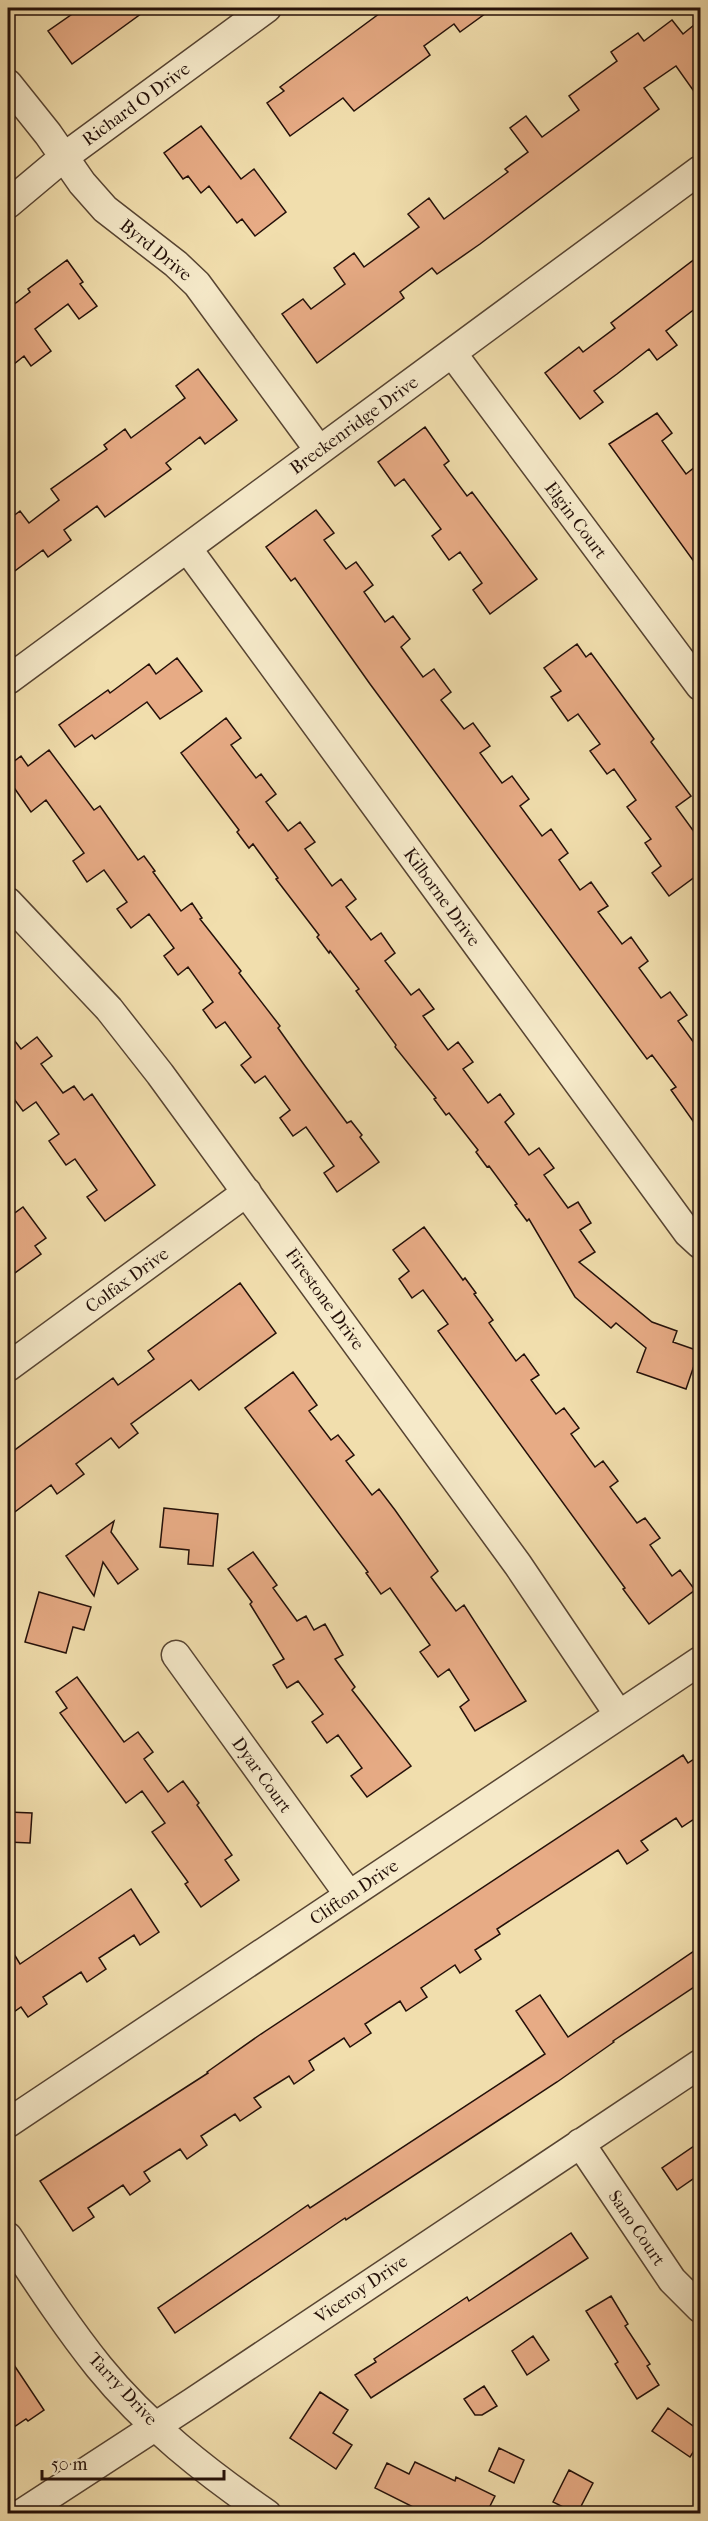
<svg xmlns="http://www.w3.org/2000/svg" width="708" height="2521" viewBox="0 0 708 2521" font-family="'IM FELL French Canon',serif">
<style>
.building{fill:#e7ab85;stroke:#241009;stroke-width:1.5}
.lines{fill:none;stroke-linecap:round;stroke-linejoin:round}
.street-casing{stroke:#574432;stroke-width:31}
.street{stroke:#f6eaca;stroke-width:28}
.labels{text-anchor:middle;stroke-width:6;stroke-linejoin:round;paint-order:stroke}
.street-label{font-size:18px;fill:#241009;stroke:#f6eaca}
</style>
<rect width="100%" height="100%" fill="#f1dead"/>
<filter id="stains"><feTurbulence type="fractalNoise" baseFrequency=".00333" numOctaves="4"/><feColorMatrix values="0 0 0 0 .2 0 0 0 0 .09 0 0 0 0 .02 0 0 0 .5 -.17"/></filter>
<radialGradient id="worn" r=".72"><stop offset=".6" stop-color="#630" stop-opacity="0"/><stop offset="1" stop-color="#630" stop-opacity=".3"/></radialGradient>
<path class="building" d="M81 8H149L72 64 48 31Z
M387 8H493L460 32 454 24 424 46 430 55 354 111 343 98 290 136 267 103 284 91 280 87Z
M672 20 683 34 700 20V100L676 66 644 88 659 109 480 244 437 274 432 268 400 292 404 298 317 363 282 314 303 299 311 309 345 284 334 268 354 253 364 267 419 227 408 214 429 198 444 219 508 172 505 169 528 152 510 128 526 116 542 137 579 110 569 96 617 61 611 52 638 33 644 41Z
M201 126 241 179 254 169 286 212 255 236 242 219 237 223 209 186 201 193 188 176 183 179 164 153Z
M700 255V305L666 331 677 345 657 360 649 349 617 374 594 391 603 402 580 419 545 373 579 347 583 352 615 328 611 323Z
M67 260 83 282 80 284 97 306 79 319 68 304 35 329 51 351 31 366 24 356 8 369V309L30 292 28 289Z
M198 369 237 420 205 444 200 437 166 463 171 469 105 517 97 506 64 530 71 540 48 557 43 550 8 576V520L20 511 29 523 59 500 51 489 107 449 104 445 125 429 131 438 185 398 176 386Z
M657 413 672 433 662 441 686 474 700 463V570L609 444Z
M425 427 449 461 444 465 467 496 472 492 537 579 490 614 473 590 482 583 460 552 449 560 432 536 441 529 404 479 395 486 378 462Z
M316 510 334 533 324 540 346 569 356 562 373 585 364 592 385 622 393 616 410 639 401 647 423 677 434 669 451 692 441 700 464 729 473 723 490 746 480 753 502 783 512 776 529 799 520 806 542 836 551 829 568 853 559 860 580 890 591 882 608 906 598 912 622 944 631 937 648 961 639 968 661 998 670 992 687 1015 678 1021 700 1051V1131L671 1090 676 1087 652 1055 647 1059 370 684 295 578 291 581 266 547Z
M577 644 586 657 591 653 654 739 651 742 691 796 676 807 700 840V873L669 896 652 873 661 866 645 843 651 839 627 807 636 800 614 769 607 774 590 751 600 744 578 714 568 721 551 697 561 691 544 668Z
M177 658 202 691 160 719 147 702 95 739 92 735 75 747 59 725 108 690 110 693 149 664 156 674Z
M226 718 241 738 231 745 256 778 261 774 276 794 266 802 288 831 300 822 315 842 305 849 332 886 341 879 356 899 346 907 371 940 381 933 395 953 385 961 411 995 419 989 434 1009 423 1016 448 1050 458 1042 473 1062 463 1069 488 1103 500 1094 514 1114 505 1122 529 1155 539 1148 554 1168 544 1175 568 1208 578 1202 591 1223 580 1230 595 1252 579 1262 652 1322 677 1331 673 1342 699 1351 686 1389 637 1372 646 1348 616 1323 611 1328 575 1297 529 1219 527 1221 515 1205 517 1204 489 1166 487 1167 476 1152 478 1150 449 1113 446 1115 434 1099 436 1098 395 1047 396 1045 356 991 359 989 330 951 329 953 317 937 319 935 276 879 278 878 253 844 249 848 237 832 239 830 181 753Z
M49 750 94 810 100 806 138 860 144 856 155 871 153 872 181 911 192 903 202 918 200 919 241 971 239 973 280 1026 278 1028 305 1066 347 1123 351 1121 362 1135 360 1137 379 1162 337 1192 324 1173 334 1166 306 1127 293 1136 280 1118 290 1110 265 1076 255 1083 241 1065 251 1057 225 1022 216 1028 203 1010 213 1002 188 967 178 975 164 956 174 948 149 914 131 928 117 909 127 902 104 870 87 882 73 861 84 853 46 800 31 812 8 779V766L21 756 28 766Z
M8 1032 21 1049 37 1037 52 1056 41 1064 63 1093 74 1086 84 1100 92 1094 155 1185 105 1221 87 1197 97 1190 75 1159 66 1165 49 1141 59 1134 36 1102 23 1111 8 1091Z
M23 1207 46 1238 35 1246 41 1254 8 1278V1218Z
M424 1227 463 1280 465 1278 476 1293 474 1294 493 1320 489 1323 516 1361 524 1354 539 1375 531 1380 556 1414 564 1408 579 1428 571 1434 595 1467 603 1461 618 1481 610 1487 637 1523 645 1518 660 1538 650 1545 672 1576 680 1570 695 1590 649 1624 623 1589 625 1588 438 1331 448 1324 423 1290 412 1298 399 1279 409 1271 393 1250Z
M240 1283 276 1333 199 1390 191 1380 131 1424 138 1433 119 1448 111 1438 76 1464 84 1474 57 1494 51 1485 8 1517V1455L113 1378 118 1385 154 1359 148 1351Z
M293 1372 317 1405 309 1411 331 1440 338 1435 354 1455 346 1461 372 1495 379 1489 395 1510 438 1571 431 1577 456 1611 464 1605 526 1701 475 1731 460 1707 469 1700 449 1669 438 1677 420 1652 430 1645 407 1612 390 1588 381 1594 366 1573 368 1572 245 1408Z
M164 1508 218 1514 213 1566 188 1564 189 1550 160 1547Z
M114 1521 111 1532 138 1569 118 1584 103 1562 94 1596 66 1556Z
M253 1552 277 1585 273 1588 297 1621 306 1616 314 1630 325 1624 343 1655 335 1659 355 1687 352 1690 411 1766 367 1797 351 1776 362 1768 338 1735 327 1743 312 1722 323 1714 298 1681 287 1688 273 1665 284 1659 250 1604 252 1602 228 1569Z
M39 1592 91 1607 84 1630 73 1627 66 1653 25 1642Z
M77 1677 124 1742 138 1732 153 1752 144 1759 168 1792 183 1781 199 1803 197 1805 232 1855 225 1860 239 1880 201 1907 185 1884 188 1882 152 1832 165 1823 142 1791 126 1803 60 1713 67 1708 56 1692Z
M683 1755 688 1763 700 1755V1815L682 1827 676 1818 641 1841 648 1850 627 1864 618 1850 497 1929 500 1934 475 1950 481 1959 460 1973 455 1965 421 1988 427 1997 406 2011 400 2001 365 2024 371 2033 350 2047 344 2038 309 2061 314 2070 294 2084 289 2076 254 2098 261 2107 240 2121 235 2114 201 2136 207 2145 187 2159 180 2149 144 2172 150 2181 130 2195 123 2185 88 2208 94 2217 73 2231 40 2181 208 2073 207 2072 261 2034Z
M8 1812 32 1813 30 1843 8 1842Z
M131 1889 159 1932 140 1945 134 1935 99 1958 106 1969 87 1982 81 1972 43 1997 47 2004 28 2017 21 2007 8 2016V1944L20 1964Z
M700 1947V1983L613 2041 614 2042 557 2082 346 2220 345 2218 175 2333 158 2308 308 2205 310 2208 545 2054 516 2011 540 1995 568 2037Z
M700 2142V2174L677 2190 662 2168Z
M571 2233 588 2258 371 2398 355 2375 376 2362 374 2359 467 2297 469 2301Z
M611 2296 628 2324 625 2326 650 2364 647 2366 659 2385 637 2399 615 2364 618 2362 586 2311Z
M533 2336 549 2360 527 2375 512 2351Z
M8 2356 44 2410 28 2421 26 2419 8 2431Z
M484 2386 497 2406 482 2415H475L464 2399Z
M320 2392 348 2410 333 2433 352 2445 336 2469 290 2438Z
M668 2408 700 2431V2442L690 2457 652 2431Z
M499 2448 524 2460 514 2483 489 2471Z
M415 2462 455 2481 456 2477 495 2496 486 2514H427L375 2488 387 2463 409 2474Z
M569 2470 593 2483 577 2514 553 2502Z"/>
<g class="lines">
<g class="street-casing">
<path id="street" d="M8 84 48 134 82 183 105 209 176 264 197 284 319 450
M8 204 64 157 267 8
M452 353 700 686
M187 548 688 1233 700 1244
M8 680 700 170
M8 902 109 1009 160 1074 518 1565 619 1715
M8 1367 247 1192
M176 1655 349 1895
M8 2123 700 1661
M580 2143 672 2280 700 2308
M8 2237C37 2281 66 2326 99 2367 146 2425 206 2472 267 2514
M21 2514 193 2402 700 2064"/>
</g>
<use href="#street" class="street"/>
</g>
<g class="labels">
<g class="street-label">
<text transform="translate(136 104) rotate(-36)" y="6">Richard O Drive</text>
<text transform="translate(156 250) rotate(39)" y="6">Byrd Drive</text>
<text transform="translate(354 425) rotate(-36)" y="6">Breckenridge Drive</text>
<text transform="translate(576 520) rotate(53)" y="6">Elgin Court</text>
<text transform="translate(442 897) rotate(54)" y="6">Kilborne Drive</text>
<text transform="translate(127 1280) rotate(-36)" y="6">Colfax Drive</text>
<text transform="translate(325 1299) rotate(54)" y="6">Firestone Drive</text>
<text transform="translate(262 1775) rotate(54)" y="6">Dyar Court</text>
<text transform="translate(354 1892) rotate(-34)" y="6">Clifton Drive</text>
<text transform="translate(637 2228) rotate(56)" y="6">Sano Court</text>
<text transform="translate(361 2289) rotate(-34)" y="6">Viceroy Drive</text>
<text transform="translate(123 2389) rotate(47)" y="6">Tarry Drive</text>
</g>
</g>
<rect width="708" height="2521" fill="none" stroke="#f1dead" stroke-width="30"/>
<rect x="9" y="9" width="690" height="2503" fill="none" stroke="#241009" stroke-width="3"/>
<rect x="15" y="15" width="678" height="2491" fill="none" stroke="#241009" stroke-width="1.5"/>
<path d="M42 2470v9h182v-9" fill="none" stroke="#241009" stroke-width="3"/>
<text x="51" y="2470" font-size="18" fill="#241009" stroke="#f6eaca" stroke-width="4.5" paint-order="stroke">50 m</text>
<rect width="100%" height="100%" filter="url(#stains)"/>
<rect width="100%" height="100%" fill="url(#worn)"/>
</svg>
